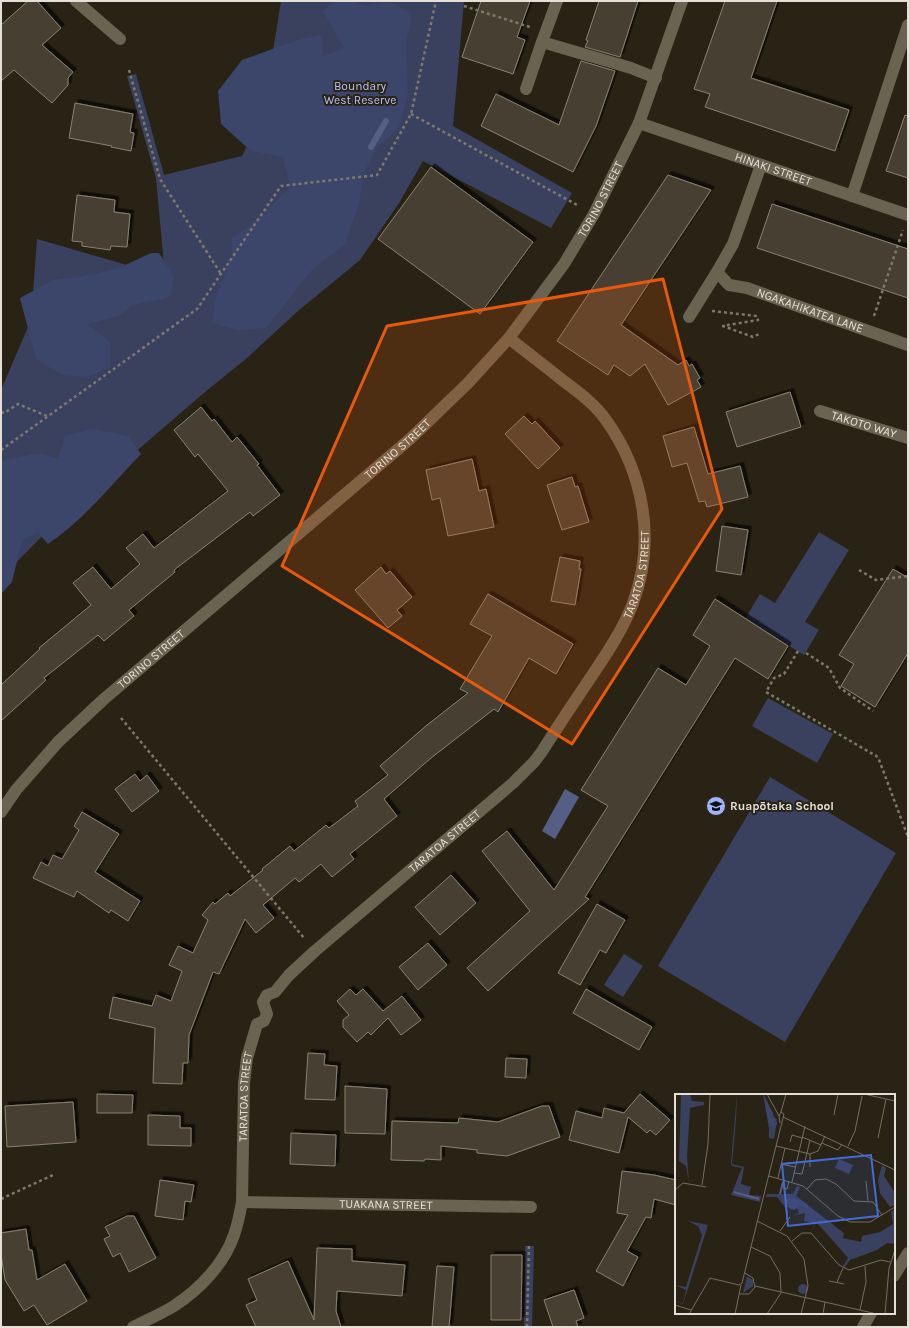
<svg xmlns="http://www.w3.org/2000/svg" width="909" height="1328" viewBox="0 0 909 1328" font-family="Karla,sans-serif">
<style>
.green{fill:#3a415e}
.forest{fill:#3c456a}
.water{fill:#555f86}
.lines{fill:none;stroke-linecap:round;stroke-linejoin:round}
.stream{stroke:#555f86;stroke-width:6}
.building{fill:#463f30;stroke:#898271;filter:url(#shadow)}
.path{stroke:#7e796d;stroke-width:2.5;stroke-dasharray:3 3;stroke-linecap:butt}
.minor{stroke:#696352;stroke-width:12}
.marked{fill:#e8590c;fill-opacity:0.2;stroke:#e8590c;stroke-width:3;stroke-linejoin:round}
.labels{text-anchor:middle;stroke-width:4;stroke-linejoin:round;paint-order:stroke}
.park-label{font-size:12px;fill:#b5c3f7;stroke:#292315}
.street-label{font-size:12px;fill:#e4e0d7;stroke:#292315}
.poi-label{font-size:12px;font-weight:bold;fill:#e4e0d7;stroke:#292315;text-anchor:start}
.inset-river{fill:none;stroke:#555f86;stroke-width:2}
.inset-road{fill:none;stroke:#746f63;stroke-width:1}
.view{fill:#456bd8;fill-opacity:0.15;stroke:#456bd8;stroke-width:2}
.inset-edge{fill:none;stroke:#e4e0d7;stroke-width:2}
</style>
<defs>
<filter id="shadow"><feDropShadow dx="3.5" dy="-3.5" stdDeviation="0" flood-color="#0009"/></filter>
</defs>
<rect width="100%" height="100%" fill="#292315"/>
<path class="green" d="M281 1H464L453 126 572 193 551 228 423 161 399 203 360 260 298 311 247 358 205 392 67 511 1 578V390L31 320 37 239 165 276 156 178 127 76 136 74 164 175 242 156 263 114Z
M819 532 849 550 805 622 819 630 804 655 745 619 760 594 775 603Z
M768 698 833 734 817 763 752 726Z
M770 777 896 853 785 1042 658 966Z
M624 954 643 966 623 997 604 985Z
M525 1246H534L532 1327H524Z"/>
<path class="forest" d="M335 1H352L366 6C390 0 391 1 412 14L406 44 408 94 399 128 377 147 364 173 359 205 344 245 311 271 266 328 239 331 212 323 215 301 232 253V238L254 222 290 188 283 157 251 151 221 124 218 91 242 60 297 40 322 35 323 56 344 48 323 11Z
M151 253H159L174 276 171 295 165 299 132 305 120 316 88 324 110 342V368L87 377 62 375 36 359 20 298 53 280 94 274 119 268Z
M94 429 128 436 141 454C111 485 84 520 48 544L38 533 22 540 12 582 1 594V462L7 459 40 453 58 459 65 435Z"/>
<path class="water" d="M565 789 579 797 555 839 542 831Z"/>
<g class="lines">
<path class="stream" d="M371 147 386 121"/>
</g>
<path class="building" d="M28 1H37L61 28 42 45 73 72 68 78V85L52 103 14 70 1 81V25Z
M481 1H530L517 37 525 40 513 74 462 57Z
M599 1H638L620 57 585 47 588 41 586 40Z
M725 1H777L751 78 849 110 835 151 705 107 710 94 694 89Z
M581 61 615 71 596 126 573 172 481 126 496 94 559 125Z
M75 103 133 114 130 132 134 133 131 151 111 147 112 146 69 138Z
M905 115 908 116V178L886 171Z
M431 167 533 242 480 314 378 239Z
M668 175 711 190 621 325 678 365 686 360 689 366 692 364 700 378 697 380 701 387 668 405 645 364 630 376 614 365 608 375 557 341Z
M77 195 115 200 114 212 130 214 127 247 111 246 110 250 82 246V242L72 241Z
M772 204 908 249V298L757 248Z
M790 392 801 427 737 447 726 412Z
M201 407 212 421 214 419 232 442 237 437 259 464 257 465 280 495 253 516 250 512 174 570 175 572 129 610 134 616 104 641 98 635 44 678 46 680 1 721V685L40 649 39 648 91 605 73 583 93 567 111 589 140 564 126 548 143 534 154 548 228 491 198 454 195 457 174 430Z
M524 416 532 424 535 421 560 448 538 469 505 434Z
M694 427 708 474 740 466 748 497 707 507 705 501 699 502 687 463 672 467 663 436Z
M472 459 479 491 486 489 494 527 448 536 440 498 432 500 426 470Z
M572 477 575 487 578 486 589 522 562 530 547 485Z
M722 526 748 530 741 575 716 571Z
M560 557 580 561 579 569H581L575 605 551 601Z
M381 567 386 574 390 571 412 597 397 610 402 616 388 628 355 590Z
M893 569 908 578V653L875 707 841 686 854 664 839 655Z
M488 594 573 644 556 674 529 658 498 712 494 709 431 758 384 799 397 816 350 854 354 859 332 877 321 864 299 882 295 878 263 905 274 918 256 933 245 919 219 974 213 972 189 1035 188 1063H183L182 1084 153 1083 155 1028 109 1018 113 997 152 1006 156 995 171 1001 182 971 169 965 178 946 193 953 208 920 202 915 213 902 215 904 228 893 230 896 263 870 262 869 290 846 294 851 326 825 329 828 358 806 355 801 388 775 380 766 427 725 468 693 460 689 492 636 470 624Z
M715 599 788 646 768 679 735 658 585 897 589 899 488 991 467 968 530 911 482 851 507 831 554 890 608 806 581 790 658 668 686 685 710 646 693 635Z
M135 774 140 781 147 775 159 791 132 812 115 789Z
M82 812 119 834 95 872 140 901 128 921 111 910 109 913 77 891 74 897 33 878 41 862 48 866 53 855 62 859 79 830 74 826Z
M451 875 476 903 440 935 415 907Z
M597 904 625 920 606 953 600 950 580 985 558 973Z
M428 943 447 965 418 990 399 967Z
M350 989 356 995 363 989 383 1011 402 996 421 1020 401 1035 388 1018 371 1035 368 1032 357 1042 343 1027V1020L349 1015 337 1001Z
M586 989 652 1027 639 1050 573 1013Z
M308 1053 325 1054 324 1065 337 1066 335 1100 305 1099Z
M506 1058 527 1059 526 1078 505 1077Z
M345 1086 387 1089 385 1134 345 1133Z
M97 1094 133 1095 132 1113H97Z
M640 1094 670 1120 656 1135 650 1130 647 1133 628 1117 619 1153 569 1140 576 1111 602 1118 604 1108 624 1113Z
M73 1102 76 1142 7 1147 5 1106Z
M542 1106H549L560 1137 507 1156 477 1153V1150L441 1146V1160L425 1159 424 1161 391 1160 392 1121 458 1123 459 1118 498 1122Z
M148 1115 180 1116V1128H191V1146L148 1145Z
M291 1133 336 1135 335 1166 290 1164Z
M622 1171 654 1175 676 1180V1205L654 1199 651 1218 646 1217 627 1251 638 1257 623 1286 596 1271 628 1215 617 1213Z
M160 1180 194 1185 191 1202 185 1201 183 1220 155 1216Z
M127 1216H134L156 1258 129 1272 120 1253 113 1257 104 1239 110 1236 105 1227Z
M26 1229 29 1250H32L37 1280 65 1264 87 1301 47 1325 34 1305 24 1311 5 1280 1 1254V1233Z
M317 1248 352 1249V1261L405 1265 402 1296 337 1291 336 1311 341 1327H256L246 1305 257 1300 248 1279 288 1261 314 1320Z
M491 1255H522L521 1320H491Z
M437 1266 454 1267 449 1327H432Z
M574 1290 584 1318 576 1321 578 1327H553L544 1300Z"/>
<g class="lines">
<path class="path" d="M464 6 530 27
M129 70 160 179 221 274
M411 114 579 206
M712 311 757 316 758 320 723 326 753 337 759 334
M874 316 903 230
M1 412 4 413 18 404 47 416
M1 450 197 309 281 186 377 175 411 114 436 1
M859 570 876 580 908 576
M798 651 784 674 774 678 766 692 878 757 908 837
M806 653 829 668 840 688 873 711
M121 718 304 938
M1 1199 53 1175
M527 1327 529 1243"/>
<g class="minor">
<path d="M76 1 120 39"/>
<path d="M557 1 542 42 631 68 656 78"/>
<path d="M526 89 542 42"/>
<path id="s1" d="M639 123 908 215"/>
<path id="s2" d="M761 165 733 244 717 272 729 285 747 288 908 345"/>
<path d="M852 196 908 25"/>
<path d="M689 317 717 272"/>
<path id="s3" d="M820 411 908 438"/>
<path id="s4" d="M1 812 16 790 58 742 104 699 410 439 468 383 509 338 564 264 594 214 639 123 682 1"/>
<path id="s5" d="M242 1202 531 1207"/>
<path d="M894 1276 908 1253"/>
<path id="s6" d="M133 1327C147 1320 161 1314 174 1306 200 1289 224 1264 234 1235 238 1224 240 1213 242 1202L244 1083 247 1058 257 1024 264 1021 267 1014 263 1002 267 995 275 992 289 975 315 951 513 783C520 776 527 769 534 762 539 756 544 749 548 742 559 725 570 708 581 692 600 663 621 635 633 603 656 541 644 473 606 420 594 403 577 391 561 379 544 365 526 352 509 338"/>
<path d="M863 1327 871 1313"/>
</g>
</g>
<path class="marked" d="M663 279 722 509 572 744 282 566 387 326Z"/>
<defs>
<g id="school-disc" transform="scale(1)"><circle r="9.5" fill="#a0b3fd" stroke="#292315"/><path d="M0-5L7-2L0 1L-7-2ZM-4 1L0 2.5L4 1V4Q0 6-4 4Z" fill="#111"/></g>
</defs>
<g fill-rule="evenodd">
<use href="#school-disc" x="716" y="806"/>
</g>
<g class="labels">
<g class="park-label">
<text x="360" y="90">Boundary<tspan x="360" dy="14">West Reserve</tspan></text>
</g>
<g class="street-label">
<text dy="4" stroke="none"><textPath href="#s1" startOffset="142">HINAKI STREET</textPath></text>
<text dy="4" stroke="none"><textPath href="#s4" startOffset="863">TORINO STREET</textPath></text>
<text dy="4" stroke="none"><textPath href="#s2" startOffset="219">NGAKAHIKATEA LANE</textPath></text>
<text dy="4" stroke="none"><textPath href="#s3" startOffset="46">TAKOTO WAY</textPath></text>
<text dy="4" stroke="none"><textPath href="#s4" startOffset="539">TORINO STREET</textPath></text>
<text dy="4" stroke="none"><textPath href="#s6" startOffset="962">TARATOA STREET</textPath></text>
<text dy="4" stroke="none"><textPath href="#s4" startOffset="215">TORINO STREET</textPath></text>
<text dy="4" stroke="none"><textPath href="#s6" startOffset="626">TARATOA STREET</textPath></text>
<text dy="4" stroke="none"><textPath href="#s6" startOffset="280">TARATOA STREET</textPath></text>
<text dy="4" stroke="none"><textPath href="#s5" startOffset="144">TUAKANA STREET</textPath></text>
</g>
<g class="poi-label">
<text x="730" y="810">Ruapōtaka School</text>
</g>
</g>
<g transform="translate(675 1094)">
<rect width="220" height="220" fill="#292315"/>
<path d="M6 0H15L17 7 29 8V11L15 14 12 63 14 88 11 72 4 67ZM62 0 61 25 57 70 69 73 66 90 76 93 74 101 86 102 85 108 56 101 67 74 57 72 56 69ZM88 0 102 28 99 45 94 44V17ZM164 65 178 71 174 80 160 74ZM207 71 211 74 209 82 220 99V111L215 113 205 99 203 86 194 87 203 86ZM122 92 125 93 121 102 169 139 168 144 186 148 187 142 205 138 218 130 216 118 220 115V150L212 149 202 156 175 166 170 173 168 172 173 164 145 132 141 129 136 138 140 129 129 127 130 119 117 122 124 119 122 114 110 113 102 103H91L92 100H118ZM13 127 33 131 8 210 0 207 8 209 11 196 0 191 11 193 27 141 23 132ZM72 182 78 186V192L68 199ZM123 195a5 5 0 1 1 10 0a5 5 0 1 1-10 0Z" fill="#3a415e"/>
<path d="M88 0 98 19 96 23 102 25 99 29 102 28V31L94 34ZM116 103 127 107 133 111V115L124 111 120 116 115 115 110 105Z" fill="#3c456a"/>
<path class="inset-river" d="M59 98 84 105M105 100 108 88"/>
<path class="inset-road" d="M92 0 104 22 105 29M189 0 220 7M106 18 111 0M159 21 163 0M108 23 220 76M127 43 146 51M203 44 211 5M115 48 117 41 127 44M147 49 163 56 167 50M101 52 135 60 143 57 150 42M173 52 180 37 187 2M106 70 120 73M135 73V60M119 79 127 80 135 46M94 82 128 92 163 122 175 128H195L220 113M103 84 110 54M191 87 193 107M117 88 130 32M27 91 33 50 35 0M108 94 112 95 114 87M132 95 140 86 151 85 161 90 179 107 198 108 207 121M0 96 8 89 31 93M82 127 112 142 129 165 133 192 126 220M105 137 115 123M117 147 127 139H136L164 171 174 176 206 166 215 168M76 153 95 162 105 179 106 199 92 220M154 187 169 190M162 188 168 174M80 192 202 220M65 200H74L80 193 78 184 70 179M0 211 16 216M185 216 191 188 190 172M14 220 35 184 64 191 67 189 109 20 106 18 104 22M60 220 66 191M148 220 150 208M210 220 214 174 220 156"/>
<path class="view" d="M196 61 203 122 113 132 107 70Z"/>
<rect width="220" height="220" class="inset-edge"/>
</g>
<rect width="909" height="1328" fill="none" stroke="#e4e0d7" stroke-width="4"/>
</svg>
